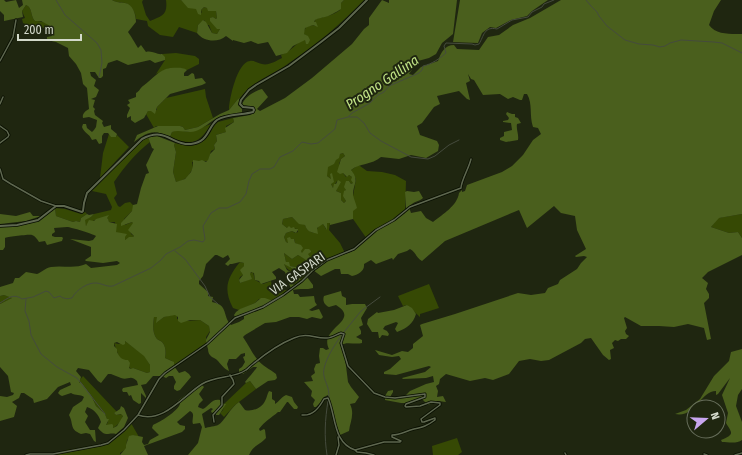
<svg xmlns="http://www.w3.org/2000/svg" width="742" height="455" viewBox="0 0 742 455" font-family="'Fira Sans Condensed',sans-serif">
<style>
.green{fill:#364904}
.forest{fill:#4a5f1d;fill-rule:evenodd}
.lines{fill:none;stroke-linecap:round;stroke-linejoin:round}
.stream{stroke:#454b3d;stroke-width:1}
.minor-casing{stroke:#090f00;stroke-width:3}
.tertiary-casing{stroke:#090f00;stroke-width:3.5}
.minor{stroke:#5e674f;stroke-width:1.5}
.tertiary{stroke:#5e674f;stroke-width:2}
.labels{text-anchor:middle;stroke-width:4;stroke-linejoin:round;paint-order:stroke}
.street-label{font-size:13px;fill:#d3d9cb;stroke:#1f2610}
.water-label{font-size:14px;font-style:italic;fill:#c0e285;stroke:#1f2610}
</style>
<rect width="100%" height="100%" fill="#1f2610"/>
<path class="green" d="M112 0H143L142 2 146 15 150 21C162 16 168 15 166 0H181L186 4 196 8 202 13 201 10 204 7 216 11 217 18 216 19 213 17 211 18 220 29 217 34 212 33 209 25H207L204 20 198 25 197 33 179 27 173 37 160 35 148 26 147 21 136 19C136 14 131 4 125 3 120 2 117 3 112 0Z
M344 0H364C341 24 317 44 289 63 273 75 252 81 240 98L238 99 229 110C229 100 237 62 250 61 253 60 258 63 262 64 268 66 276 61 282 58L281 55C290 52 296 43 305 39L306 43 307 36 304 34V31L306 27 313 25 315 26 314 22 316 19C325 16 332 16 340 10L341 3Z
M26 5C33 8 30 16 35 21 41 21 48 22 51 28V29L28 25 23 23 22 19 25 18 22 11Z
M176 53 195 56 199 59V64L187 70 178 68H170L156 74 165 60 162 54Z
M205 89 206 97 213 118 198 127 185 130 183 127 180 126H156L154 128 146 114 148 111 157 110V107L166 98Z
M233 118 234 122 226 126V132L216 135 217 141 214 145 215 149 211 151 208 161 192 162 193 167C190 175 185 181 176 182L173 172 176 152 174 145 175 143C189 147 200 148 209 135 212 130 214 125 218 122Z
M211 124C199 144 192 146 170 137L172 132 177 130 189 132Z
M109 134 116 137 117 135 129 147 100 178 103 153Z
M148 137 150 142C136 153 124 167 114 182L117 194 114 198 118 206 120 207 125 203 130 202 133 205V210L124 219 125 225 132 222 134 223 130 228 131 234 134 236 133 237 128 238 125 240V237L116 232 115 222H109L107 218C100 217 89 222 86 226L84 221 85 219 91 217 94 214 111 210 112 207 106 194 92 191 139 143Z
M343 153 345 156 341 159 339 164 343 173 346 177 349 175 352 177 353 183 351 184 349 181H346V189L344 197 346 201 344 203 341 200V193L336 191 338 185 337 181 333 188 331 184V177V179L327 176V167L335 161 340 154Z
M357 166H360L367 171 382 172 395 175 406 181 405 213 388 225 376 229 367 239 353 219V196L356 179 351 170Z
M55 208 65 209 81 214 85 212 87 214 81 218 80 222 76 221 73 222 56 216Z
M742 214V238L738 232 729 233 711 227 718 218Z
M292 217 295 220 305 225C307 230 309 232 315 233 317 229 318 225 323 224L326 229H327V223H330L329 230 340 243 345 253 311 271 298 284 293 285 294 283 300 280 301 276C294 272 288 272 284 264H286L291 268 296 267 290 266 286 262 284 253 292 259 298 255 305 259 308 255V254L304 252 302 254 299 245 295 243 294 239 287 243 286 242 284 237 286 233 292 231 295 233 298 232V229L287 228 282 224 283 219Z
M240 262 244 263V266L242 269 243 275 240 277 239 280 240 283 250 279V273L253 272 255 280 263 284 271 281 273 290H291L280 298 273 301 259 299 255 303 239 310 233 308C223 289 227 278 240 262Z
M429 284 439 308 420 314V317L407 305 403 306 398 296Z
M4 295 13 298 0 304V296Z
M171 315H177V319L186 321 200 320 209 326 210 331 206 337V345L174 366 172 361 165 358C166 353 166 346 162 342 161 341 158 340 157 339 152 333 153 324 154 317H157V322L164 317Z
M125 341 144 355 150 365V372L147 373 133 368 132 370 119 357 114 343 119 344Z
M83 376 117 412 114 413 116 415 123 414C123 420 117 426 113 428V426L106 425 108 422 105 414 96 406 91 395 81 382 79 383V381Z
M250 381 256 389 235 405 224 417 220 413 223 410 225 403 246 383Z
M131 423 139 437 133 435 127 440 126 449 120 453V455H51L66 450 107 443Z
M457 438 462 452 458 455H433L432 446Z"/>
<path class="forest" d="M0 0H4L6 2 16 0 19 8 23 5 22 0H112C117 3 120 2 125 3 133 4 136 15 136 22L128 32C131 36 135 43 138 48L141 45 146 52C152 50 157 55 162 54L165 57V60L155 63 150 60 128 65 117 60 108 63 106 68 103 69V76L101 78H99L95 72H90L91 76 96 80 94 86 99 90 96 97 91 99 95 100 93 107 95 109 94 111 95 115 103 121 102 123 104 127 111 125V129L117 134 116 137H111L108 133H104L102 136V143L99 144 96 139 92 140C89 133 84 133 82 127L83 124H86L87 128 92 132 94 130 96 127 97 120 89 117 83 118C82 114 85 111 89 109L87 88 83 84 81 73 76 64 69 56 68 48 56 42 47 40V37L52 36 50 26 41 21H35C30 16 33 8 26 5L22 11 23 17 4 21V15L0 11Z
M181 0H344L341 3V9C336 12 330 16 325 17 321 18 319 18 315 20L314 22H316L318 27 313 25 305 28 304 34 308 36 310 40 308 44H306L305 40 293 46 287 53 276 56 268 42 258 44 251 41 244 43 233 40V41L226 36C218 43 204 42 197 33L198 25 203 20 206 22 212 33 217 34 220 29H217L210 21V18L213 17 216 19 217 18 216 11H208L207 8 204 7 201 10V15L198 14 196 9 188 8Z
M382 0 389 3V0H457L453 34 442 43 436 54 429 58 418 61 409 74 413 75 421 67 438 61C441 52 445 45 454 45L457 49 479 50 488 37 499 35 513 25 530 18 561 0H721L714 11 709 25C716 35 731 34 742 34V214L719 218 711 227 729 233 738 232 742 238V255L708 272 702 278 708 283 706 289 709 294V298L704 303 711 339 707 340 704 328 688 324 674 327 659 326H641L625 317 624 318 627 328 625 331 626 334 629 336 626 339H621L618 341 615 340 612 343 614 348 610 350 611 359 609 360 603 355 591 338 585 339 581 343 549 360 541 361 530 359 519 361 509 374 493 380 485 378 470 381 446 374 440 379 439 384 436 386 438 391 437 397 443 396 446 402 438 401 428 405 422 399H418L409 403H401L385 400V396L388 391 393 390V392L390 397 391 399 405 396 410 391 426 384 434 382 433 376 426 378 403 379 402 378 425 372 431 367 429 366 396 375 384 374V372L390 369 401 359 399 356 392 357 379 355 375 350 392 355 402 351 408 352 413 348V344L423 336 420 325 422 324 455 314 518 293 531 295 545 293 548 288 558 284 560 280 577 269 581 263 587 257 584 256 576 257 575 256 586 249 577 230 575 216 561 213 554 206 527 228 519 210 445 241 422 261C416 258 416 252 410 249L407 251 398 254 393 260 392 258 376 264 371 260 364 264C365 271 358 275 352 276L348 274H341L340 269H335L321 276 313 270 330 259 351 252 365 241 373 231 388 225 405 213 406 208 405 192 407 191 414 192 419 191 423 198C419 202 413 201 409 207L411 213 421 211 426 218 433 222C443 214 457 206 459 193L462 190V192L465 191 467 185 502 172 512 166 523 155 533 140 541 134 538 128 533 127C529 115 533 104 527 94H524L522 100H520L513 97 508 99 500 94 483 95 474 80 471 79 468 74 470 81 466 83 470 100 467 99 459 91 437 96 440 104 434 107 422 123 417 126 420 135 437 141 439 145 438 151 426 158 411 155 399 159 381 157C372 165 359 163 351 170 360 181 353 183 353 195 354 199 356 204 357 208L353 211V219L330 225V223H327V230L323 224 317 228 318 234C311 232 307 232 305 225L299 224 292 217 283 219 282 224 287 228 289 226 291 228 294 227 295 229H298V230L296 233 292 231 286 233 284 237 286 242 288 243 287 238 290 237 291 239H294L295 243 301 245 303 248 301 251 302 253 305 249H309L311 251V252L308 254 310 257 306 260 298 255 292 259 284 253 286 262H289L290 266 296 267V269L295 270 284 264 287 270 291 272H293L295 274 301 276 300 280 294 283 293 285 298 284 307 277 313 285V288C307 290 300 288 293 290L294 294H298L300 297 314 296 315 302 317 305 309 310 312 311 319 309 323 317 321 319 312 317 307 319 299 317H290L276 322 265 323 245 335 243 337C248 344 252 353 257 359 262 366 270 369 276 374L277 378 275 380 268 381 256 389 250 381 246 383 245 382C249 377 254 372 257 367H253L243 374 239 372V369L242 367 245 362 243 357 245 356V353L241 354 236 359H229L227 364 229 371C224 369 221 364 217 360 216 359 214 358 212 357 209 355 208 352 208 349 205 337 205 343 210 332L209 326 200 320H190L181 323 178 321V317L175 315 164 317 156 323 157 317H154C153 324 152 333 157 339 158 340 161 341 162 342 166 346 166 353 165 358L174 362V366L179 373 185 371 189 374 191 377 180 390 177 391 174 389V386L176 382 173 376H169L166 378 162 376H153L146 384 141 385 146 396V398L141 393V403L139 404 133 400 131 395 129 396 127 392H123L122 390 123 388 138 385 137 381C130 374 128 381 121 378 118 377 114 375 111 374H108L101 383 98 381 89 370 78 368 76 371 81 377 79 383 81 382 91 395 96 406 105 414 107 419H109L106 425 112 424 113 425V428L117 426 123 416 121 414 116 415 114 413 120 409 121 406 124 408 128 418 124 427 116 434C108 432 106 438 98 428L101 422C99 415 94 409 87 407L85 412 88 416 85 422 90 430H95L96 442 94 441 90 434 86 433 81 434C69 429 74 424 69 415L73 407 82 401 84 397C80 394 76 396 71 393L62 396 60 395 58 393 60 390 71 385 70 382 58 387 47 399 34 403 33 399 24 393H21L19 398 12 402 17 406 14 417 0 421V396L7 397 13 395 14 393 11 392 8 376 0 367V304L12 298 4 295 0 296V287L13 283 15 278H19L26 272 37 274C42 272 45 268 51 267 62 265 75 269 86 264L91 268 117 265 120 263 117 261 103 263 86 261 85 260 91 256V247L70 239 89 241 93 240 96 236C93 234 71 227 67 227 63 227 58 228 54 228L55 232 52 234V236L55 237H62L63 238 62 241 47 245 45 241 39 242C37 239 35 236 32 235 30 234 7 237 5 238V247L3 250H0V227C23 226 37 225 55 208L56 216 73 222 76 221 80 222 81 218 87 214 89 215 94 214 91 217 85 220 86 226 89 220 94 221 96 219 109 215 107 218 108 219 109 222 117 224 116 232 127 234 125 237V240L129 237H133L134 236 128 230 133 223 132 222 121 226V223L132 211 133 205 137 204 141 188 146 174 149 173 146 165C149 159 151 154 154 149L152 148 148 137 157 136 175 143 174 145 176 152 173 172 176 182 185 179 191 172 193 166V160L199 161 202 160 206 162 208 160 210 154 215 149 214 145 217 141 216 135 226 132 225 128 234 122 233 118 250 115 254 113 255 110 254 107 242 105C244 97 255 91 262 89L268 97 257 109 260 111 285 98 312 78 352 44 364 29 369 25V18ZM343 153 345 156 341 159 337 172 340 174 343 173 347 177 349 175 352 177 351 180 353 183 351 184 349 181H346L344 187 346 190 344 191 343 196 346 201 344 203 341 200V193L336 191 341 182 338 180 336 184H334L333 188 331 184 334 182 332 173 330 174 331 179 327 176 328 167 334 164 336 160 339 158 340 154ZM215 255H217L223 258 228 255 230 259 225 264 228 266 230 264H232L240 262 244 263V266L240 270 243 275 239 280 240 283 252 279 250 274 251 272 254 273 255 280 259 281 261 284 276 279V277L272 272 279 268 285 272 291 289 281 297 273 301 265 298H261L255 303 240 309 236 312 234 315 235 317 244 315V319L239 322 231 325C222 316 229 305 212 302L213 297 208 296V292L199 284V281L203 276 206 264ZM125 341 144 356 150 365V372L147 373 133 368 131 369 129 368 130 363 128 360C122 360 120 358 117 352V349L114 346V343L117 342 123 345 125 344Z
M460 0H548L532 11 527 16 511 20 496 28 490 27 482 33 478 43 453 42Z
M170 68C177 68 182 67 187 70L184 73V76H188L192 73 194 74 195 79 202 78 206 83 202 85 170 94 157 107 155 114 151 111H148L144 118 135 123 131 120V116L127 118V115L130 108 127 105 130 103 128 100 136 97V93C140 91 140 88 143 86 153 79 158 70 170 68Z
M240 98 238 105 242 109V113C234 114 224 114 217 118 210 122 204 128 196 131 188 134 180 129 172 132L170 137C154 129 148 131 134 142L137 135 158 126H180L183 127 185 130 198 127 220 114 229 110 238 99Z
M507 112 512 114H515V117L518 118 521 123 517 124C516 130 519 134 518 140L506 142 500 140V138L504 136V132L512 130 511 123 503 122V121L508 120 509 118 506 114Z
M30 212 33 216H41L26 221 0 224V214L16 216Z
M341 291 342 296 346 298V305L352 304H365L367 308 361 318 363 325 359 327 361 331V334L356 337 362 340V343C355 345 347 341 341 345L345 358 348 382 351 387 359 397 355 403 350 404C355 414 350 422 349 431L340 435 335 421 328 395 324 397 322 401 316 407H314L313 404 315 400 311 396 312 391 304 382 313 381 311 376 315 373 314 369 316 364 320 363 319 356 320 348H323L326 350 329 349C318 328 362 321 336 305L329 307C325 305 322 301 324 296Z
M407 305 412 308 416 314C413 324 407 328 397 332L395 329 398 323 396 322 385 326 383 329 387 331 389 334 388 336 382 335 380 338H379L378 332H372L367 324 368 319 377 312 378 313 394 310Z
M742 349V389L738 395 736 406 742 422V440C737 444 728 442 722 442L721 440C735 434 732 433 726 423L728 413 722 395 730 378 718 394 716 395V391C700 391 696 418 675 414L686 410 700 399 714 376 729 361 731 352Z
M201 384 204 387 199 394 203 400 199 404 198 407 203 409C209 406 212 398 220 400L221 403 226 404 219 415H216V411L212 413 211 411 213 409 211 408 202 414 205 428C208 427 216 426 218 425 224 422 230 408 239 402L245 410C252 412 262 408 265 401 267 398 267 394 269 391L272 392V399L275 401V404C279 402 281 397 286 395L292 397 294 402 298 407 297 409H294L288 402H287L280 412H278C271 418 265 421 259 429L260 431 264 429 265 430 266 438C259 446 254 444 249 455H188L198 443 202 427 200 423 193 424C191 419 196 414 190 411L177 422 180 425 185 426V429L182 432 144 446 148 455H120L126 448V445L129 436 133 435 143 437 142 442 144 445 148 444 150 440 159 435 152 428 153 425C160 422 178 411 180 404L178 401C185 394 193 391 201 384Z"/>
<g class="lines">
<path class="stream" d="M56 0 65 15 97 43 101 50 102 63 99 77
M586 0 591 6 597 12 599 16 607 26 625 40 639 44 653 45 660 47 665 46 670 43 681 40 714 42 722 43 742 53
M349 117H357L364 123 370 133 381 141 411 157 428 159 435 156 449 145 459 140
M175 251 185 259 205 286 210 297 218 304
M26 299 25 311 29 321 31 335 41 354 57 367 77 378 105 414
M0 303C8 298 14 293 22 299L33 297 46 291 49 292 54 298 60 296C64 299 67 299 72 298 76 290 88 282 97 283 103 284 107 287 113 286L151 268 161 260 166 254 180 247 188 241 194 240 203 242 205 239 203 226 211 213 219 208H227L240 202 246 194 249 181 252 174 260 169H270L274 167 280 157 293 151 302 142 311 144 318 143 335 129 337 120 348 117 352 113 370 103 378 95 384 92 389 86 419 73 422 70 423 66C432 64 439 59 446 53L444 46 446 43 472 44 475 45 479 44C484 36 484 26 497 29L512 20 528 17 532 12 542 7 544 4 554 0
M344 332 361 311 380 297
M329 397C329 386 326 385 324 376 321 364 337 341 344 332
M327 455C324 436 325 420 328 401"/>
<g class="minor-casing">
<path id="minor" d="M0 61 13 37 16 20
M0 104 3 97
M0 126 7 131 9 135 8 137 0 143
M0 169 3 179 11 184 41 201 56 206
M138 415C163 424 183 396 202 384 215 376 235 378 246 370 248 369 250 366 253 364 265 354 279 344 294 338 308 332 315 339 327 338 332 338 337 334 341 333L344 334 341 343 348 366 374 393 385 397 395 398 425 394V397L406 404 405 406 406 407 420 406 431 402 440 403V405L421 419 422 422H424L435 418V420C427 426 423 427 414 429 406 431 400 435 392 435V437L401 441 400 442H384L355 450 357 452 366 453 374 455
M302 415C313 416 319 408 324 399L328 398C336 416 333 443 355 450
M214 422 213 415 222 405V397L234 384 233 380 230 375
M565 453 566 455
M704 454 707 455
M26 455 30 454H53L101 445 108 443 124 430 138 415 159 379 165 373 207 344 235 318 263 307 283 295 302 281 312 271 327 260 354 249 376 230 394 220 410 207 461 188C461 181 469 168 471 159
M336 455 339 445 338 437
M735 455 742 453"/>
</g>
<g class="tertiary-casing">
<path id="tertiary" d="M0 226 17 225 38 220 56 206H64L82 212 83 211 84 203 87 193 142 139C166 126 172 146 191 144 209 142 207 128 217 120 227 114 243 115 253 112L254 110 253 108 243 107 240 104 241 100 249 90 256 85 289 66 321 42 339 28 367 0"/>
</g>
<use href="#minor" class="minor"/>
<use href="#tertiary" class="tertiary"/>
</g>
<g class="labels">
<g class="street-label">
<text transform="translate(297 273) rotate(-35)" y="5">VIA GASPARI</text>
</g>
<g class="water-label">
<text transform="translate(382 82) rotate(-34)" y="5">Progno Gallina</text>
</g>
</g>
<g transform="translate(706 419) rotate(71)"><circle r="19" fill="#1f2610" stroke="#676e5b"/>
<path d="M0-3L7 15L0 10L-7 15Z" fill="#c8a6ef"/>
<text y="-6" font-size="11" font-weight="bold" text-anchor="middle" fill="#d3d9cb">N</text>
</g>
<path d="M18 34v6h63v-6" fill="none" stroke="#d3d9cb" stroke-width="2"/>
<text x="24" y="34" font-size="12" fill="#d3d9cb" stroke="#1f2610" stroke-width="3" paint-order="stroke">200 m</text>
</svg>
